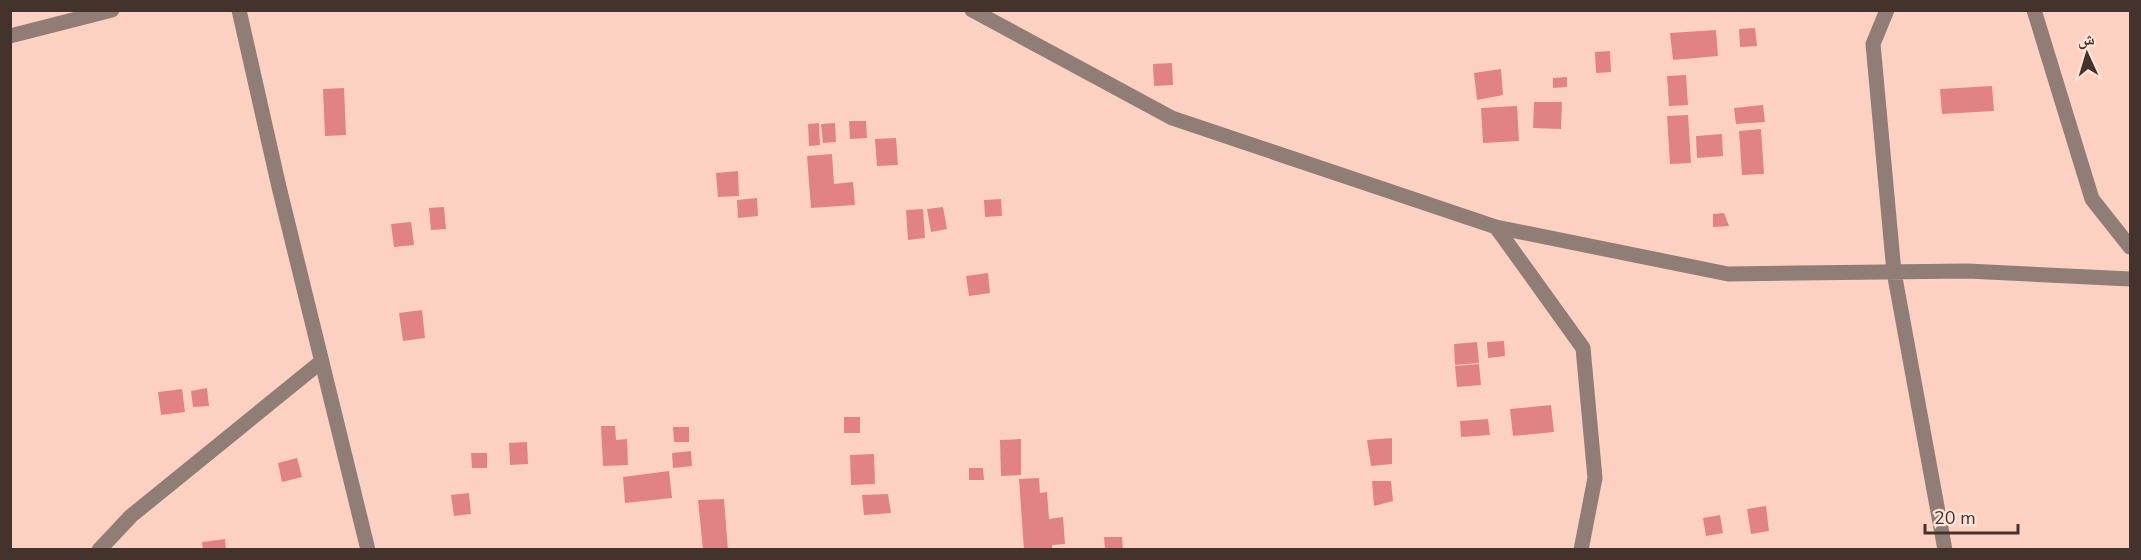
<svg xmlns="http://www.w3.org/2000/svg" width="2141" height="560" viewBox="0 0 2141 560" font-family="'Nunito Sans','Noto Naskh Arabic',sans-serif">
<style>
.building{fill:#e18384}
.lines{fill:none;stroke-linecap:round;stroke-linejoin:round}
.minor{stroke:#8f7d76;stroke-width:15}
</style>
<rect width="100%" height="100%" fill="#fdd1c2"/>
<path class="building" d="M1755 28 1757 46 1740 47 1739 29Z
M1716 30 1718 56 1673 60 1670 33Z
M1610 51 1611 72 1596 73 1595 52Z
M1172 63 1173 85 1154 86 1153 64Z
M1501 69 1503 95 1477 100 1474 73Z
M1686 75 1688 105 1669 106 1667 76Z
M1567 77V87L1553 88V78Z
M1992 86 1994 111 1942 114 1940 89Z
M344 88 346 135 325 136 323 89Z
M1534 102H1562L1561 129 1533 128Z
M1763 105 1765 122 1736 124 1734 108Z
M1517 106 1519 141 1483 143 1481 108Z
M1688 115 1691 163 1670 164 1667 116Z
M849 121H866L867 138 850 139Z
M819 123 820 145 809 146 808 124Z
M835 123 836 142 823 143 821 124Z
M1761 129 1764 174 1742 175 1739 131Z
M1722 134 1723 156 1697 158 1696 136Z
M896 138 898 165 877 166 875 139Z
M832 154 834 184 853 182 855 205 811 208 807 156Z
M738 171 739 196 718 197 716 173Z
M757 198 758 216 738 218 737 200Z
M1001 199 1002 216 985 217 984 200Z
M444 207 446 229 431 230 429 208Z
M943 207 947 229 931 232 927 209Z
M923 209 925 238 908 240 906 210Z
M1724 213 1729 226 1713 227V214Z
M411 222 414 245 394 247 391 224Z
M988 273 990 293 969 296 966 276Z
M422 310 425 338 403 341 399 313Z
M1504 341 1505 356 1488 358 1487 342Z
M1477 342 1479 363 1455 365 1454 344Z
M1479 364 1481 385 1457 387 1455 366Z
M207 388 209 406 193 407 191 391Z
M182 389 185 412 161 415 158 392Z
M1551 405 1554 432 1513 436 1510 409Z
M844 417H860V433H844Z
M1488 419 1490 435 1461 437 1460 421Z
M601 426H615L616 440 627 439 628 465 603 466Z
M673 427H689V442H674Z
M1392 438V464L1371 466 1367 440Z
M1021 439V475L1001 476 1000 440Z
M527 442 528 464 510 465 509 443Z
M691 451 692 466 673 468 672 453Z
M471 453H487V468H472Z
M874 454 875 484 851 485 850 455Z
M297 458 302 477 282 482 278 463Z
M969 468H983L984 480H969Z
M669 471 672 498 625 503 623 477Z
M1039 478 1040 493 1047 492 1049 519 1063 517 1065 544 1052 545V550H1024L1019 479Z
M1372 481H1391L1393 501 1374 506Z
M469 493 471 514 454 516 451 495Z
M888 494 891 513 864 515 862 495Z
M724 499 728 550H703L698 500Z
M1766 506 1769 531 1751 534 1747 509Z
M1720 515 1723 533 1706 536 1703 518Z
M1104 537H1122L1123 550H1105Z
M225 539 226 550H203L202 542Z"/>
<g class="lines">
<path class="minor" d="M239 10 279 187 368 550
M972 10 1172 118 1496 227 1583 348 1595 478 1581 550
M1887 10 1873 44 1894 272 1945 550
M2034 10 2092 199 2130 247
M10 36 112 10
M1496 227 1728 274 1967 271 2130 279
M99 550 131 516 322 361"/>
</g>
<rect width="2141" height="560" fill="none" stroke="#44332d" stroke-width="24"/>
<g transform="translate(2087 54) rotate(356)" stroke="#fee3d9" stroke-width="4.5" paint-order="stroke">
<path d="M0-4.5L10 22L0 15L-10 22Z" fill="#44332d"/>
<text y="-9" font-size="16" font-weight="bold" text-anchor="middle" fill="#44332d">ش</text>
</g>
<path d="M1925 524v9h93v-9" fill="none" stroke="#44332d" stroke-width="3"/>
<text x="1934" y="524" font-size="18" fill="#44332d" stroke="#fee3d9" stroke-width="4.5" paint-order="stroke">20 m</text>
</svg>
